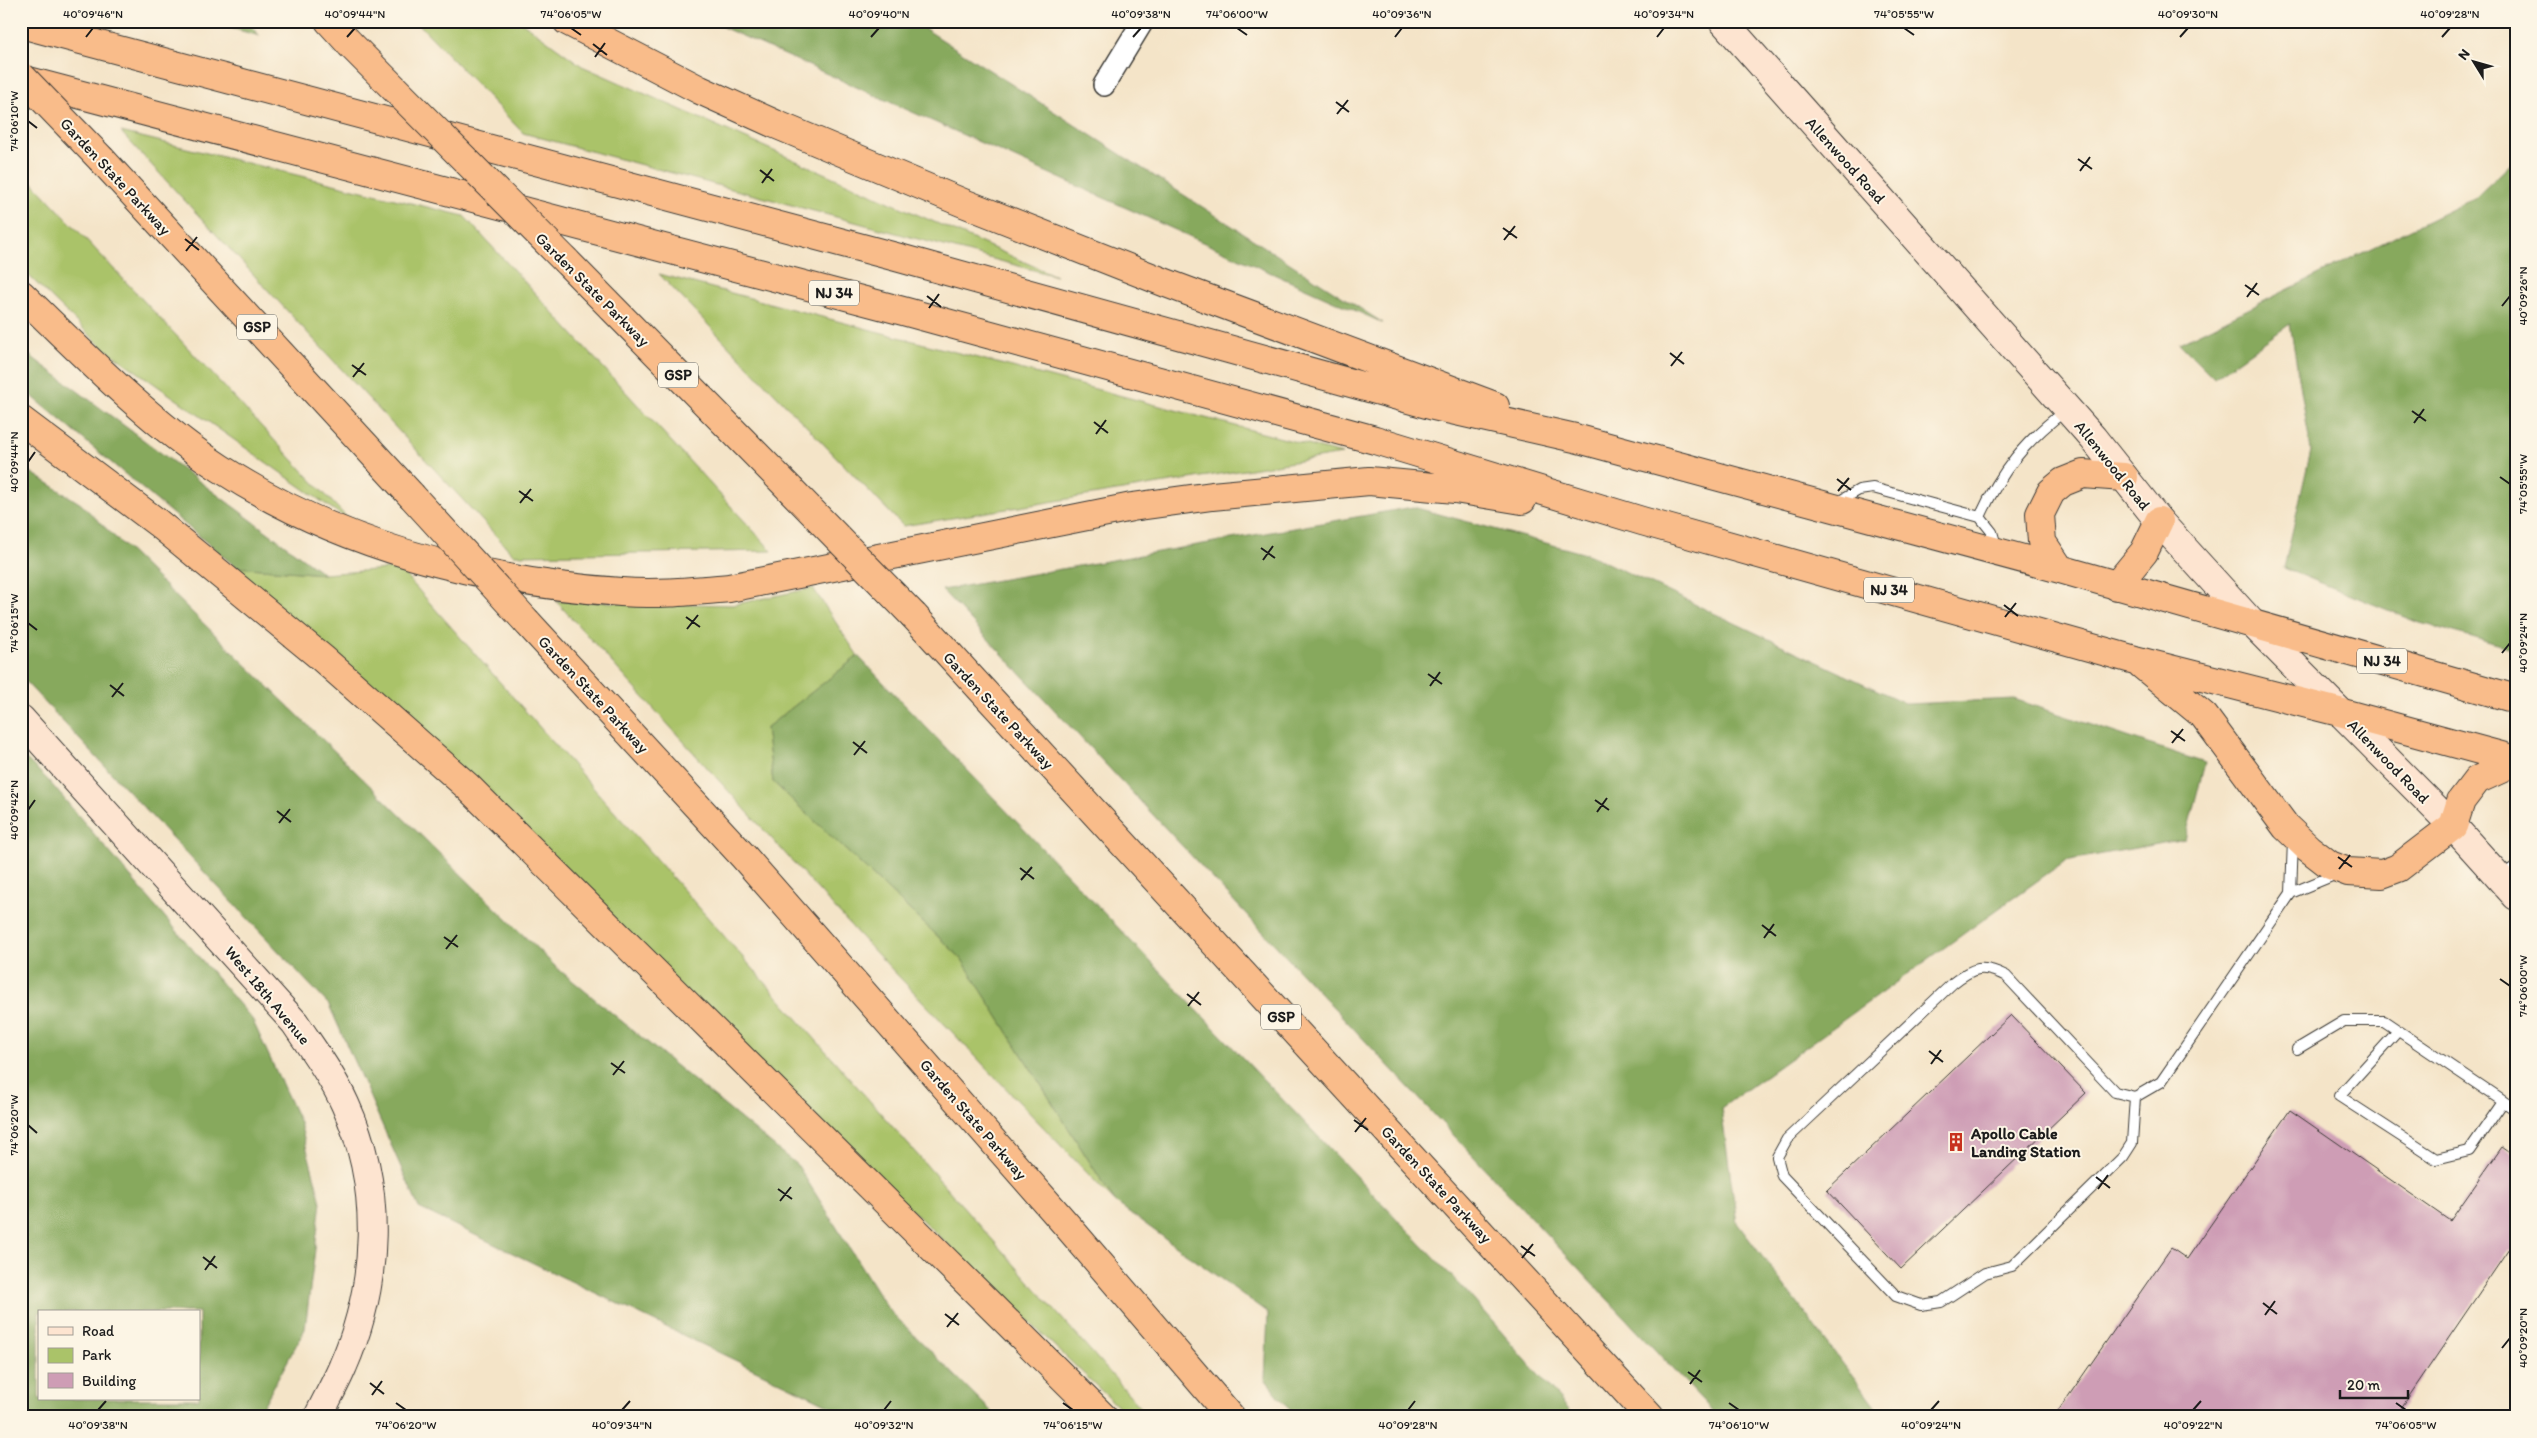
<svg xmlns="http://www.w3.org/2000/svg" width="2537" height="1438" viewBox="0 0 2537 1438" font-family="Itim,sans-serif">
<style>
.green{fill:#aac369;stroke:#637042}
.forest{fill:#87a95d;stroke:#52623c;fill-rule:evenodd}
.building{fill:#ce9db5}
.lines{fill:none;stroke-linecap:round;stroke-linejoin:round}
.lane-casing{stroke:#3c3a36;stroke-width:12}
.street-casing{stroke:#3c3a36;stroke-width:24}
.secondary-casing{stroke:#3c3a36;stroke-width:30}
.highway-casing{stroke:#3c3a36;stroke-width:30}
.lane{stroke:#fff;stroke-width:10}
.street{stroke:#fff;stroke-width:21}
.secondary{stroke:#fde4d0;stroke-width:28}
.highway{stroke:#f9bc8a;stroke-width:28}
.highway-bridge-casing{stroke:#3c3a36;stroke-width:30;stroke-linecap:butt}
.highway-bridge{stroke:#f9bc8a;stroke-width:28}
.ticks{fill:none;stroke:#1c1c1c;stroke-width:2}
.labels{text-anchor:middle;stroke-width:4;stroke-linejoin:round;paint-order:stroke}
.shield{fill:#fcf5e5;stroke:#5f5d58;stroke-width:1}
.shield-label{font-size:15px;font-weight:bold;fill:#1c1c1c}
.street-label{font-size:16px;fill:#1c1c1c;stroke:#fcf5e5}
.poi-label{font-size:16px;font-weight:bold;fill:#1c1c1c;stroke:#fcf5e5;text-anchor:start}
.neatline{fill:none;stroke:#1c1c1c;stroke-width:2}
.ticks-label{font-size:12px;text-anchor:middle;fill:#1c1c1c}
</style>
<rect width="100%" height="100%" fill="#fcf5e5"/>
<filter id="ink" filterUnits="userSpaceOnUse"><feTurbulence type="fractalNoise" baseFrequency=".02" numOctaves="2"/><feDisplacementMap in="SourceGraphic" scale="10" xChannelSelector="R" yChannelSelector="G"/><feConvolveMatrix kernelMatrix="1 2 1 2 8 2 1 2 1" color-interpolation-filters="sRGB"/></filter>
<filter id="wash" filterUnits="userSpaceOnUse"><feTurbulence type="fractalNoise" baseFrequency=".0096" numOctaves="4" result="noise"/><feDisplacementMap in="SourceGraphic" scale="20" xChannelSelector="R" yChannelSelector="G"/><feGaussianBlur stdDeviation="1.12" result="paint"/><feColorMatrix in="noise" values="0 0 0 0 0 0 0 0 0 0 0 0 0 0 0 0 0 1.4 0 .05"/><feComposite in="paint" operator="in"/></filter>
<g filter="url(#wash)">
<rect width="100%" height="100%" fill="#f4e4c8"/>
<path class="green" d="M416 21H520L582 66 1056 276 523 133Z
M121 132 464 216 772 551 514 555Z
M21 170 351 522 102 347 21 268Z
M659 274 1342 454 903 526Z
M236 567 324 574 399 568 1149 1417H1129Z
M813 588 858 656 766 728 773 782 961 958 1115 1202 861 937 556 601 732 605Z"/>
<path class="forest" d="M205 21H246L260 36Z
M709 21H913L1383 323Z
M2516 159V649L2420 623 2284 568 2311 450 2290 324 2214 378 2179 343 2476 197Z
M21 348V349L324 574 236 567 21 387Z
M21 466 81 504 557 968 798 1166 888 1309 997 1417H853L419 1208 329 1005 21 677Z
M1413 507 1590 555 1907 704 2014 699 2205 763 2185 839 2065 861 1721 1108 1737 1223 1877 1409 1925 1417H1718L942 590Z
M858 656 1465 1290 1575 1417H1296L1265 1379 1268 1313 1115 1202 961 958 773 782 766 728Z
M21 754 48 780 252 1019 300 1123 321 1202 305 1329 257 1417H21ZM39 1312H199V1399H39Z"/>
<g id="blocks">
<path class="building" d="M2011 1015 2086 1093 1901 1269 1827 1190Z
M2290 1110 2450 1221 2502 1147 2516 1157V1254L2509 1249 2395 1417H2054L2171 1248 2187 1259Z"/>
</g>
</g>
<g filter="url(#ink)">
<use href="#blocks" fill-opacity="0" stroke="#3c3a36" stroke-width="1"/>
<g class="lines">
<g class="lane-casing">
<path id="lane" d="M1836 503 1859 490 1873 488 1980 517 1992 532 1997 549
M1980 517C2001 471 2025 441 2066 410
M2293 840 2291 893 2337 874
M2500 877 2516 866
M2398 1031 2339 1096 2436 1159 2469 1151 2503 1102
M2297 1049 2344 1021H2384L2516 1110
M2135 1097 2132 1143 2123 1157 2012 1266 1985 1273 1941 1302 1921 1305 1896 1296 1782 1176 1777 1157 1787 1139 1953 983C1973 967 1983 964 2006 976L2115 1092 2135 1097 2161 1082 2291 893"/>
</g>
<g class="street-casing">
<path id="street" d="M1104 85 1143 21"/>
</g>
<g class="secondary-casing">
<path id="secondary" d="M1723 21 2093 438 2159 521 2250 621 2453 826 2516 896
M21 719 295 1023C313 1050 332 1075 345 1104 383 1186 379 1284 343 1366 336 1383 326 1400 318 1417"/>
</g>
<g class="highway-casing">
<path id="highway" d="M329 21 350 44
M567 21 700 90 775 124 961 202 1166 283 1495 406
M21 24 896 257 1434 406 1575 438 2060 569 2516 699
M21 79 903 311 1375 440 1642 521 2135 660 2343 713 2516 760
M102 160 411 495
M566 261 790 489
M21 294C84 355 147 420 220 468 339 546 481 582 621 592 657 595 694 591 729 588L1132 507 1212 496 1369 481 1455 489 1522 500
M21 420 158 523 322 658 467 786 1103 1417
M2060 569 2042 542 2040 514 2051 492 2063 482 2083 474 2124 477
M2116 586 2144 552 2159 521
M914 616 1650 1417
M527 622 744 857 1070 1229 1231 1417
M2142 665 2204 716 2286 827 2308 848 2330 865 2348 872 2382 874 2398 868 2453 826 2461 801 2477 780 2516 762"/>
</g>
<use href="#lane" class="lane"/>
<use href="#street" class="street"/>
<use href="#secondary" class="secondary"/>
<use href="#highway" class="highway"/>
<g class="highway-bridge-casing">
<path id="highway-bridge" d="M350 44 566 261
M21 76 102 160
M790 489 914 616
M411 495 527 622"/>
</g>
<use href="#highway-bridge" class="highway-bridge"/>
</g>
</g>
<path class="ticks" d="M571 28 581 35M1237 28 1247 35M1904 28 1914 35M86 37 93 28M347 37 355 28M871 37 879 28M1133 37 1141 28M1395 37 1402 28M1657 37 1664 28M2180 37 2188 28M2442 37 2450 28M593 44 607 55M595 57 605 43M1336 102 1349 112M1337 114 1348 100M28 121 37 128M2078 159 2092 169M760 170 774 181M2080 171 2090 157M762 183 772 169M1503 228 1517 238M185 239 199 250M1504 240 1515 226M186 251 197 237M2245 285 2259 295M927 296 941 307M2247 297 2257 283M2502 306 2510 296M929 308 939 294M1670 353 1684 364M352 365 366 375M1671 366 1682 352M353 377 364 363M2412 411 2426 421M1094 422 1108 433M2414 423 2424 409M1096 434 1106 420M28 462 35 452M2500 477 2510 484M1837 479 1851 490M519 491 533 501M1838 491 1849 478M520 503 531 489M1261 548 1275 558M1263 560 1273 546M2004 605 2018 616M686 617 700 627M2005 617 2016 603M28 623 37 630M687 629 698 615M2502 653 2510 643M1428 674 1442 684M110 685 124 696M1430 686 1440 672M112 697 123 683M2171 731 2185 741M853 742 867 753M2172 743 2183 729M854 755 865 741M1595 800 1609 810M28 810 35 800M277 811 291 822M1597 812 1607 798M279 823 290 809M2338 857 2352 867M1020 868 1034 879M2339 869 2350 855M1021 880 1032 867M1762 925 1776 936M444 937 458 947M1764 938 1774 924M446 949 457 935M2500 979 2510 986M1187 994 1201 1005M1188 1006 1199 992M1929 1051 1943 1062M611 1063 625 1073M1931 1064 1941 1050M613 1075 624 1061M1354 1120 1368 1130M28 1125 37 1133M1355 1132 1366 1118M2096 1177 2110 1188M778 1189 792 1199M2098 1189 2108 1175M780 1201 791 1187M1521 1246 1535 1256M203 1257 217 1268M1522 1258 1533 1244M205 1270 215 1256M2263 1303 2277 1314M945 1314 959 1325M2265 1315 2275 1301M947 1327 958 1313M2502 1348 2510 1338M1688 1372 1702 1382M370 1383 384 1394M1690 1384 1700 1370M372 1395 382 1381M396 1403 406 1410M1063 1403 1073 1410M1729 1403 1739 1410M2396 1403 2406 1410M98 1410 106 1401M622 1410 630 1401M884 1410 891 1401M1408 1410 1415 1401M1931 1410 1939 1401M2193 1410 2201 1401"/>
<defs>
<g id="building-bare" transform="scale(1.5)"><path d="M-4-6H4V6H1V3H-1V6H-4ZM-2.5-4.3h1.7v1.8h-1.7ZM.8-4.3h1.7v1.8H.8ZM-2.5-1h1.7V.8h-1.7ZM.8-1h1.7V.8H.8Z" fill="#c8321e" stroke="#fcf5e5" stroke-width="2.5" paint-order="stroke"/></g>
</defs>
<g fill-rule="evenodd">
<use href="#building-bare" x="1956" y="1142"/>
</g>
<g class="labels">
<g class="shield">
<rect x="809" y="280.5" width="50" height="25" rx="4"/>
<rect x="237" y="314.5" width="40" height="25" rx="4"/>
<rect x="658" y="362.5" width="40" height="25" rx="4"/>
<rect x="1864" y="577.5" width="50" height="25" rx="4"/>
<rect x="2357" y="648.5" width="50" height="25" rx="4"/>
<rect x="1261" y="1004.5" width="40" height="25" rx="4"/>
</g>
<g class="shield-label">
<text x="834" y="298">NJ 34</text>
<text x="257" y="332">GSP</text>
<text x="678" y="380">GSP</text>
<text x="1889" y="595">NJ 34</text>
<text x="2382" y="666">NJ 34</text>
<text x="1281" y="1022">GSP</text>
</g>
<g class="street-label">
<text transform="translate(1846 160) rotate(48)" y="6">Allenwood Road</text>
<text transform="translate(116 176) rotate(47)" y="6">Garden State Parkway</text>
<text transform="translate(593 289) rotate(45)" y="6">Garden State Parkway</text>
<text transform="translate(2113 465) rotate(51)" y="6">Allenwood Road</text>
<text transform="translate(594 694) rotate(47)" y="6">Garden State Parkway</text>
<text transform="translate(999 710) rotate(47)" y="6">Garden State Parkway</text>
<text transform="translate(2389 761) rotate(46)" y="6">Allenwood Road</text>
<text transform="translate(268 995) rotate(50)" y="6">West 18th Avenue</text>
<text transform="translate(974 1119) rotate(49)" y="6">Garden State Parkway</text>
<text transform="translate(1437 1184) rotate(47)" y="6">Garden State Parkway</text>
</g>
<g class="poi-label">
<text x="1971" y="1139">Apollo Cable<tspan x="1971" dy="18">Landing Station</tspan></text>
</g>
</g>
<rect width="2537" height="1438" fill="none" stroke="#fcf5e5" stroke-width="55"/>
<rect x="38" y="1310" width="162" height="90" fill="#fcf5e5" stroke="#a29e95"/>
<rect x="48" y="1327" width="25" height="8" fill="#fde4d0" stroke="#a29e95"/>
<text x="82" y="1336" font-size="15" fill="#1c1c1c">Road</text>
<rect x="48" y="1348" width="25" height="15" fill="#aac369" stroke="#a29e95"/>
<text x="82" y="1360" font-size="15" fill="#1c1c1c">Park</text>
<rect x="48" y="1373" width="25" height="15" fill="#ce9db5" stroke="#a29e95"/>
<text x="82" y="1386" font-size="15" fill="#1c1c1c">Building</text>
<g transform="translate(2474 62) rotate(307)" stroke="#fcf5e5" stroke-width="4" paint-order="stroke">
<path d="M0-4L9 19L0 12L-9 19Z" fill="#1c1c1c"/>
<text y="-8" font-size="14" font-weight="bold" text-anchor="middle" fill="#1c1c1c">N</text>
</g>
<path d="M2340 1390v8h68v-8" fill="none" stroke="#1c1c1c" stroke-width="2.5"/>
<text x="2347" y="1390" font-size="15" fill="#1c1c1c" stroke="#fcf5e5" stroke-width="4" paint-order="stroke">20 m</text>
<rect x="28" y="28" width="2482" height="1382" class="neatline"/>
<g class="ticks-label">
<text x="93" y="18">40°09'46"N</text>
<text x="355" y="18">40°09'44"N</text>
<text x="571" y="18">74°06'05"W</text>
<text x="879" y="18">40°09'40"N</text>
<text x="1141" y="18">40°09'38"N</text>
<text x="1237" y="18">74°06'00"W</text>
<text x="1402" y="18">40°09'36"N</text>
<text x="1664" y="18">40°09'34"N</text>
<text x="1904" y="18">74°05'55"W</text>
<text x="2188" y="18">40°09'30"N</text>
<text x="2450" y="18">40°09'28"N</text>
<text transform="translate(14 121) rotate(-90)" y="4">74°06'10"W</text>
<text transform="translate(2523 296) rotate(-90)" y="4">40°09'26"N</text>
<text transform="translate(14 462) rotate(-90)" y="4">40°09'44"N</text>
<text transform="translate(2523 484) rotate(-90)" y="4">74°05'55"W</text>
<text transform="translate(14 623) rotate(-90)" y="4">74°06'15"W</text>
<text transform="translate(2523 643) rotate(-90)" y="4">40°09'24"N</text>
<text transform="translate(14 810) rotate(-90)" y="4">40°09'42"N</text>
<text transform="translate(2523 986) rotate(-90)" y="4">74°06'00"W</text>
<text transform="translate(14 1125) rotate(-90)" y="4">74°06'20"W</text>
<text transform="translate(2523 1338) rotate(-90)" y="4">40°09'20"N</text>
<text x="98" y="1429">40°09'38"N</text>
<text x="406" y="1429">74°06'20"W</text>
<text x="622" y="1429">40°09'34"N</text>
<text x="884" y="1429">40°09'32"N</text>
<text x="1073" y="1429">74°06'15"W</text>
<text x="1408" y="1429">40°09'28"N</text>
<text x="1739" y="1429">74°06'10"W</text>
<text x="1931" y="1429">40°09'24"N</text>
<text x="2193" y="1429">40°09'22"N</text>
<text x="2406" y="1429">74°06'05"W</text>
</g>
</svg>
